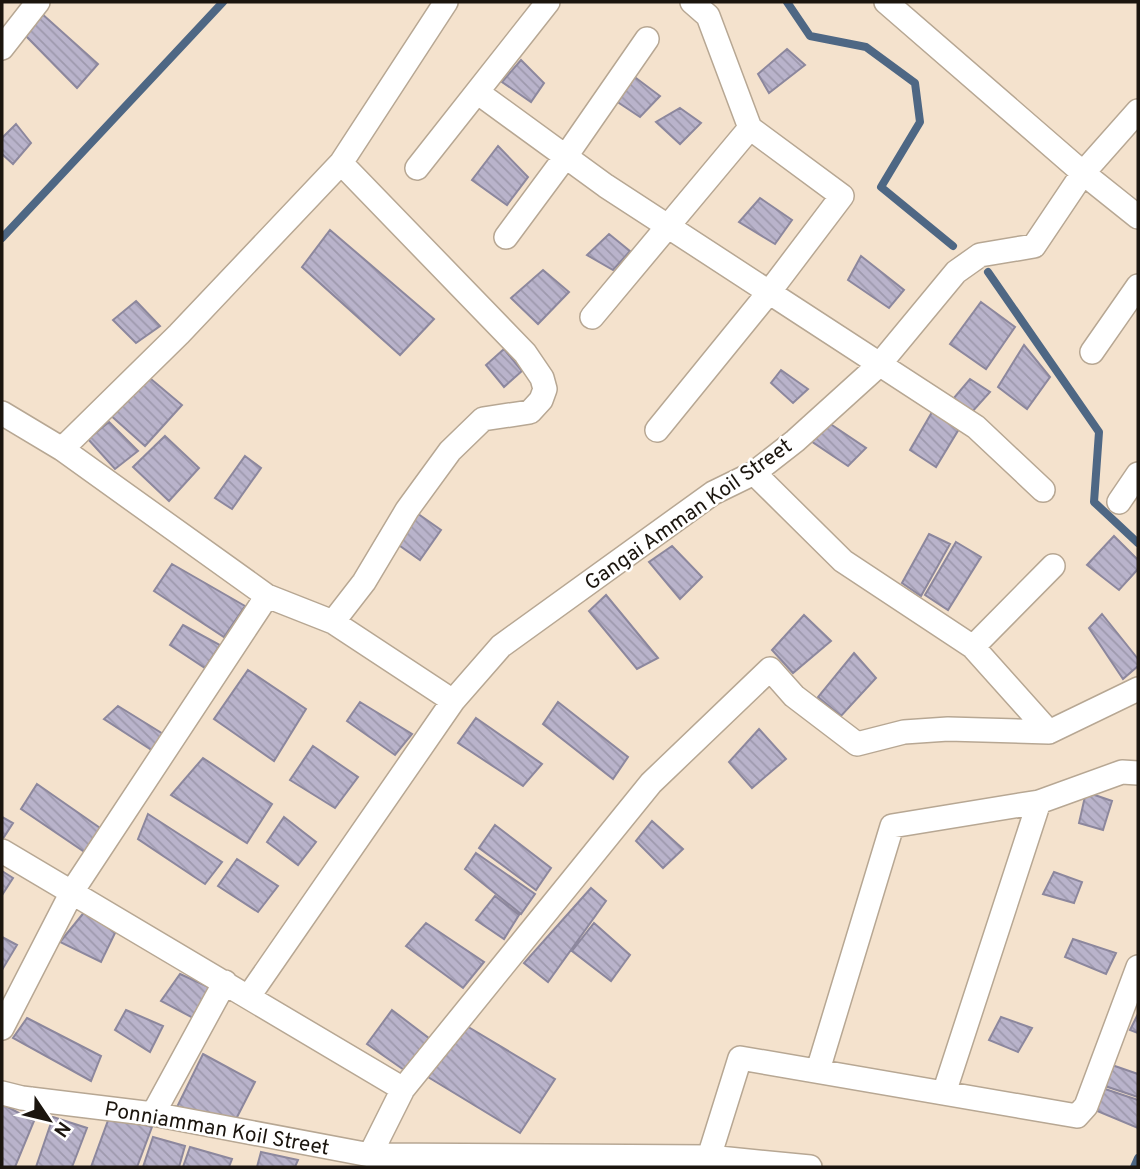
<svg xmlns="http://www.w3.org/2000/svg" width="1140" height="1169" viewBox="0 0 1140 1169" font-family="Overpass,sans-serif">
<style>
.lines{fill:none;stroke-linecap:round;stroke-linejoin:round}
.stream{stroke:#4e6784;stroke-width:8}
.building{fill:url(#building-back-hatch);stroke:#8c879d;stroke-width:2}
.minor-casing{stroke:#b7a793;stroke-width:26}
.minor{stroke:#fff;stroke-width:23}
.labels{text-anchor:middle;stroke-width:5;stroke-linejoin:round;paint-order:stroke}
.street-label{font-size:21px;fill:#1b150e;stroke:#fff}
</style>
<defs>
<pattern id="building-back-hatch" width="6" height="6" patternUnits="userSpaceOnUse" patternTransform="scale(1.75)"><rect width="6" height="6" fill="#b9b3cb"/><path d="M-1 5l2 2M0 0l6 6M5-1l2 2" fill="none" stroke="#9e99ad"/></pattern>
</defs>
<rect width="100%" height="100%" fill="#f4e2cd"/>
<g class="lines">
<path class="stream" d="M787 2 810 36 866 47 915 83 920 122 881 187 953 246
M2 238 223 2
M988 272 1099 432 1094 502 1138 543
M1134 1167 1138 1158"/>
</g>
<path class="building" d="M41 13 98 64 77 88 26 36Z
M787 49 805 65 769 93 758 74Z
M521 60 544 83 531 102 502 82Z
M628 72 660 96 640 117 613 99Z
M680 108 701 123 680 144 656 122Z
M16 124 31 143 13 164 2 154V138Z
M498 146 528 177 507 205 472 180Z
M760 198 792 220 775 244 739 222Z
M330 230 434 319 400 355 302 267Z
M609 234 630 251 613 270 587 255Z
M861 256 904 290 889 308 848 280Z
M543 270 569 292 538 324 511 298Z
M136 301 160 326 136 343 113 320Z
M981 302 1015 327 986 369 950 344Z
M1024 345 1050 377 1027 409 998 387Z
M504 349 522 371 504 387 486 365Z
M781 370 808 389 793 403 771 383Z
M145 374 182 405 145 446 109 414Z
M970 379 990 392 972 412 953 399Z
M935 407 962 424 936 467 910 450Z
M826 421 866 448 848 466 808 439Z
M109 422 138 451 115 469 88 439Z
M165 436 199 468 169 501 133 467Z
M245 456 261 468 232 509 215 498Z
M414 511 441 530 420 560 393 541Z
M929 534 950 544 921 596 902 583Z
M1114 536 1138 560V569L1119 590 1087 565Z
M956 542 981 557 948 610 925 595Z
M672 546 702 577 680 599 649 562Z
M172 564 245 606 224 637 154 591Z
M606 595 658 658 637 669 589 611Z
M1102 614 1138 659V666L1123 679 1089 628Z
M804 615 831 641 793 673 772 650Z
M183 625 220 645 205 668 170 645Z
M854 653 876 678 841 716 818 697Z
M248 670 306 709 274 761 214 719Z
M360 702 412 734 395 755 347 721Z
M558 702 628 757 613 779 543 724Z
M118 706 168 737 156 753 104 719Z
M476 718 542 764 523 786 458 743Z
M759 729 786 759 752 788 729 762Z
M313 746 358 777 335 808 290 780Z
M203 758 272 804 247 843 171 795Z
M37 784 103 830 89 855 21 809Z
M1086 792 1112 801 1103 830 1079 823Z
M148 814 222 862 205 884 138 839Z
M2 817 13 823 2 840Z
M284 817 316 842 298 865 267 842Z
M652 821 683 849 663 868 636 841Z
M495 825 551 868 536 890 479 848Z
M476 853 535 894 521 914 465 869Z
M237 859 278 886 258 912 218 886Z
M2 871 13 878 2 895Z
M1054 872 1082 882 1074 903 1043 894Z
M591 888 606 901 548 982 524 963Z
M495 896 519 915 504 939 476 920Z
M86 910 115 933 101 962 60 942Z
M426 923 484 962 463 988 406 946Z
M594 923 630 955 611 981 572 951Z
M2 937 17 945 2 970Z
M1073 939 1116 953 1106 974 1065 957Z
M180 974 213 989 197 1020 161 1001Z
M126 1010 163 1026 150 1052 115 1030Z
M392 1010 430 1039 404 1070 367 1044Z
M1138 1014V1033L1130 1030Z
M1001 1017 1032 1028 1018 1052 989 1040Z
M27 1018 101 1056 91 1081 13 1038Z
M465 1025 555 1079 520 1133 428 1077Z
M203 1054 255 1082 235 1121 177 1107Z
M1109 1064 1138 1074V1097L1102 1085Z
M1099 1087 1138 1100V1128L1090 1108Z
M2 1104 34 1121 15 1167H2Z
M110 1115 152 1127 137 1167H91Z
M53 1117 87 1128 72 1167H36Z
M153 1137 185 1146 179 1167H143Z
M190 1147 232 1159 229 1167H183Z
M261 1152 298 1160 295 1167H257Z"/>
<g class="lines">
<g class="minor-casing">
<path id="minor" d="M886 2 1083 173 1138 217
M2 48 38 2
M477 92 606 186 976 427 1043 490
M341 163 446 2
M417 168 548 2
M506 237 566 156 647 39
M592 317 750 128 708 16 692 2
M1092 352 1138 286
M2 413 62 449 267 596 333 622 453 701
M657 430 770 291 842 196 750 128
M62 449 179 334 341 163 525 353 542 378 545 389 541 400 530 412 483 419 450 451 407 510 364 582 333 622
M754 473 843 561 973 647 1053 566
M1119 502 1138 474
M973 647 1049 732
M2 851 403 1089
M249 996 453 701 501 646 713 493 754 473 795 441 879 365 956 272 980 255 1034 246 1083 173 1138 111
M2 1028 73 890 267 596
M818 1070 892 826 1039 802 1122 772 1138 773
M2 1093 22 1098 153 1114 370 1155 709 1157 810 1167
M944 1093 1039 802
M153 1114 225 982
M370 1155 403 1089 651 783 770 669 794 696 857 744 904 732 948 729 1049 732 1138 689
M709 1157 740 1058 1077 1116 1086 1106 1138 967"/>
</g>
<use href="#minor" class="minor"/>
</g>
<g class="labels">
<g class="street-label">
<text transform="translate(688 514) rotate(-35)" y="7">Gangai Amman Koil Street</text>
<text transform="translate(217 1128) rotate(10)" y="7">Ponniamman Koil Street</text>
</g>
</g>
<rect width="1140" height="1169" fill="none" stroke="#1b150e" stroke-width="7"/>
<g transform="translate(49 1120) rotate(125)" stroke="#ffffff" stroke-width="5" paint-order="stroke">
<path d="M0-5L12 26L0 18L-12 26Z" fill="#1b150e"/>
<text y="-10" font-size="19" font-weight="bold" text-anchor="middle" fill="#1b150e">N</text>
</g>
</svg>
